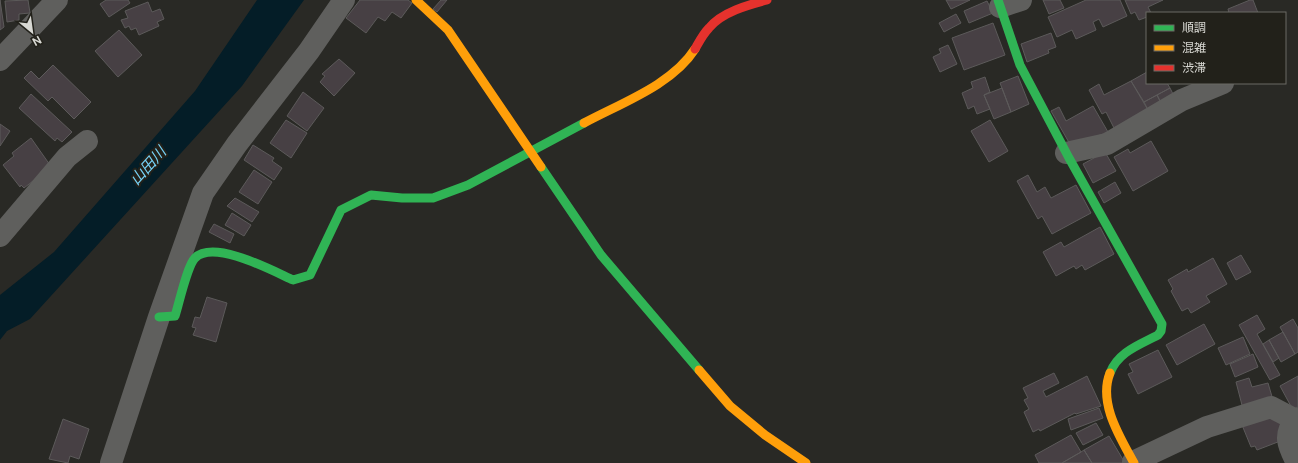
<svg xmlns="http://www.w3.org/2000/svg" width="1298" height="463" viewBox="0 0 1298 463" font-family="'Public Sans','Noto Sans JP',sans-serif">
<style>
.water{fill:#041d27}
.building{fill:#474044;stroke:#5c5a5a}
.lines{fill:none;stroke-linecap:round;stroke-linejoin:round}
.street{stroke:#5f5f5d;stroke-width:22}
.fast{stroke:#30b455;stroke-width:9}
.slow{stroke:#ff9f0a;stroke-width:9}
.jam{stroke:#e5322d;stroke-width:9}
.labels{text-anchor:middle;stroke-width:4;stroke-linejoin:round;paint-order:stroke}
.water-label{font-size:15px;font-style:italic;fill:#76d2f6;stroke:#22211a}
</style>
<rect width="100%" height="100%" fill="#292925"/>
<path class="water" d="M257 0H304L242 86 30 319 7 331 0 340V295L54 252 195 91Z"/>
<path class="building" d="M0 0 4 27 0 30Z
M28 0 30 13 19 14V20L7 22 5 1Z
M106 0H128L130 3 109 17 100 4Z
M360 0H408L412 3 401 18 392 12 385 21 378 17 366 33 346 18Z
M441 0H447L437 12 433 9Z
M946 0H970L951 9Z
M1043 0H1060L1064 8 1049 14Z
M1086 0H1120L1127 16 1103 27 1099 19 1093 22 1096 30 1076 39 1072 30 1057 37 1048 17Z
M1125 0H1163L1148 7 1151 13H1147V17L1139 20 1135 12 1131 14Z
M1250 0H1253L1258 13H1229L1228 9Z
M987 1 993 13 969 23 964 11Z
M148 2 152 12 160 9 164 19 157 22 159 26 139 35 136 28 131 30 129 26 125 28 121 20 128 18 125 11Z
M956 14 961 23 944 32 939 23Z
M993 23 1005 55 964 70 952 38Z
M119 30 142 55 118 77 95 51Z
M1051 33 1056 47 1048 50 1049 53 1027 62 1021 44Z
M948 45 957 64 940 72 933 57 941 53 939 49Z
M339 59 355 73 334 96 320 82 325 76 322 74Z
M53 65 91 102 74 119 52 97 48 101 24 78 31 71 39 79Z
M1147 72V83H1167L1170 88 1144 102 1131 81Z
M1018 76 1029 104 1011 112 1000 83Z
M985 77 990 92 984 95 990 109 977 114 974 106 968 109 962 93 973 88 971 82Z
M1131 81 1148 110 1114 128 1106 112 1102 114 1089 90 1099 84 1104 95Z
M1002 88 1011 112 994 119 984 95Z
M1170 88 1175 98 1162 105 1157 95Z
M303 92 324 108 307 131 287 116Z
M31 94 72 132 62 142 57 138 55 141 19 108Z
M1157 95 1162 105 1149 112 1144 102Z
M1093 106 1108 132 1071 146 1051 111 1059 107 1066 121Z
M286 120 307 133 291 158 270 143Z
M990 120 1008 151 989 162 971 131Z
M0 124 10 131 0 146Z
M31 138 50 165 43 173 24 188 21 185 20 187 3 165 14 156 12 153Z
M1151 141 1168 171 1133 191 1114 157 1128 149 1130 153Z
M253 145 274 158 272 161 282 168 274 180 244 160Z
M1105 152 1116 171 1093 183 1083 164Z
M254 170 272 182 258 204 239 192Z
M1028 175 1037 192 1045 187 1051 198 1076 185 1091 213 1052 234 1042 216 1038 219 1017 181Z
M1115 182 1121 193 1104 203 1098 192Z
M235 198 259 212 252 222 227 206Z
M232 213 251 225 244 236 225 225Z
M214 224 234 234 230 243 209 232Z
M1100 227 1114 254 1085 270 1082 265 1076 269 1074 266 1056 276 1043 252 1061 242 1064 247Z
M1241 255 1251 272 1236 280 1227 263Z
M1213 258 1227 284 1206 296 1210 302 1191 313 1188 308 1182 311 1171 291 1173 289 1168 280 1187 269 1188 272Z
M207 297 227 303 216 342 193 335 196 328 192 327 195 317 200 318Z
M1257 315 1265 329 1257 334 1280 375 1270 380 1239 325Z
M1293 319 1298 328V352L1295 354 1280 327Z
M1204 324 1215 344 1177 365 1166 345Z
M1283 332 1295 354 1281 362 1269 340Z
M1243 337 1250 354 1226 365 1218 348Z
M1269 340 1279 358 1273 362 1263 344Z
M1158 350 1172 377 1138 394 1128 374 1133 372 1129 364Z
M1253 354 1258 367 1235 377 1230 364Z
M1054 373 1059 383 1043 391 1046 397 1087 376 1101 406 1076 414 1075 413 1040 431 1039 429 1033 432 1024 412 1029 409 1024 400 1028 398 1023 388Z
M1298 376V409L1297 407 1293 410 1280 386Z
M1249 378 1252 387 1268 383 1273 400 1243 409 1236 382Z
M1099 408 1103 418 1071 430 1068 419Z
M1272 416 1280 418 1285 429 1283 440 1257 450 1255 446 1251 447 1242 425Z
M63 419 89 429 79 459 70 456 68 463 49 459Z
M1096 423 1103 435 1083 445 1076 433Z
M1071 435 1081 452 1062 463H1039L1035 455Z
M1109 436 1125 463H1092L1084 450Z
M1084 450 1092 463H1062L1081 452Z"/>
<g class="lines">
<path class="street" d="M1000 7 1021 0
M0 60 57 0
M1066 153 1107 144 1182 100 1223 83
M0 236 67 157 87 141
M1296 420C1282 435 1289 447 1297 463
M1133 462 1207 427 1271 407 1296 420 1298 419
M111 463 159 317 203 193 237 144 309 51 344 0"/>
<path class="fast" d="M998 0 1020 65 1069 158 1162 324 1161 331 1158 335C1139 345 1118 352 1110 373
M541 167 601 255 699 370
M159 317 175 316C179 304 187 266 195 258 214 239 273 271 293 280L310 275 341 210 371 195 402 198H433L468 185 584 123"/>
<path class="slow" d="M416 0 448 30 541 167
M584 123C621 103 672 85 695 49
M699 370 730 406 765 435 806 463
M1110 373C1098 403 1120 437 1134 463"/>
<path class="jam" d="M695 49C699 42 703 34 709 28 722 12 748 5 767 0"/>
</g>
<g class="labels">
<g class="water-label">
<text transform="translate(148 166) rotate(-48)" y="5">山田川</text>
</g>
</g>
<rect x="1146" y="12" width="140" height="72" fill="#22211a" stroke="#6b6a64"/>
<rect x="1154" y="25" width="20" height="6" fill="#30b455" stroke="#6b6a64"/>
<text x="1182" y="32" font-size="12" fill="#d8d8d3">順調</text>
<rect x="1154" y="45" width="20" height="6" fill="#ff9f0a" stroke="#6b6a64"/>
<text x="1182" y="52" font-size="12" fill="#d8d8d3">混雑</text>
<rect x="1154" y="65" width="20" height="6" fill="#e5322d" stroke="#6b6a64"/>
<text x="1182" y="72" font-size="12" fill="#d8d8d3">渋滞</text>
<g transform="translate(32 32) rotate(151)" stroke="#22211a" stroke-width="3" paint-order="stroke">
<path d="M0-3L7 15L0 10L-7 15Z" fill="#d8d8d3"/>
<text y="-6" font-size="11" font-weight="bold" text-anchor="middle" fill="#d8d8d3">N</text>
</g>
</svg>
